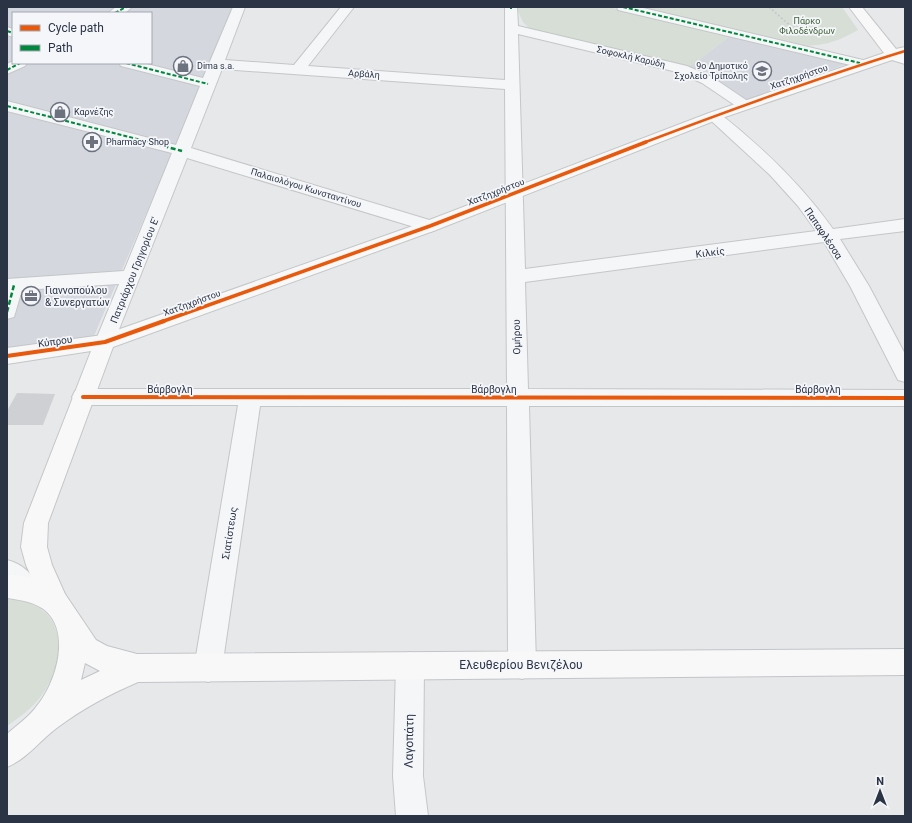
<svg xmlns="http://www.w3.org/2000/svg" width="912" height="823" viewBox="0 0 912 823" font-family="Roboto,sans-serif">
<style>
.built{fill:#d4d7dd;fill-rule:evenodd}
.green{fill:#d6ded6}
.building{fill:#ced0d3}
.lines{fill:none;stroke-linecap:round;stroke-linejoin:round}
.lane-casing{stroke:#c4c6c8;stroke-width:2}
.street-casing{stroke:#c4c6c8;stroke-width:2}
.secondary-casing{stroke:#c4c6c8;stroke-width:2}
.primary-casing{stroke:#c2c5c8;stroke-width:2}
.path{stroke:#c5c6ca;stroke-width:1.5;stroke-dasharray:2 2;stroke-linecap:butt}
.lane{fill:#f5f6f7;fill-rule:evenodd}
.street{fill:#f5f6f7;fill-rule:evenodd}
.secondary{fill:#f8f8f8;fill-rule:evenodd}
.primary{fill:#f8f8f8;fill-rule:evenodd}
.quiet-far1{stroke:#00873e;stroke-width:2;stroke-dasharray:4 2;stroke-linecap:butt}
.quiet{stroke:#00873e;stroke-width:2.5;stroke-dasharray:5 2.5;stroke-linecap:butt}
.cycleway-far2-casing{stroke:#f4f6f9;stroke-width:4}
.cycleway-far1-casing{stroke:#f4f6f9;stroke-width:5.5}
.cycleway-casing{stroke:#f4f6f9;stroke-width:6}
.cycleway-far2{stroke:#e8590c;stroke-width:2.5}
.cycleway-far1{stroke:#e8590c;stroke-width:3.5}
.cycleway{stroke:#e8590c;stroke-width:4}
.labels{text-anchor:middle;stroke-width:3.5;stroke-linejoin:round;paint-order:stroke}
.far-park-label{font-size:9px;fill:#3f6138;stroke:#f4f6f9}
.far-street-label{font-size:9px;fill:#2b3445;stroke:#f4f6f9}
.far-poi-label{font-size:9px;fill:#2b3445;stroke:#f4f6f9;text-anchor:start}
.street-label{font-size:10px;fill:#2b3445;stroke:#f4f6f9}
.poi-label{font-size:10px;fill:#2b3445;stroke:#f4f6f9;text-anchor:start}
.near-street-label{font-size:12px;fill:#2b3445;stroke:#f4f6f9}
</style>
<rect width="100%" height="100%" fill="#e6e8ea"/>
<path class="built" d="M7 7H234L94 336 7 350ZM13 13H151V63H13Z
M730 36 849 63 749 100 741 98 688 68Z"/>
<path class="green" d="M516 7H609L730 36 688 68 670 62 531 30 523 22Z
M639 7H842L858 30C838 41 827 45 804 46Z
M7 599C59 601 70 644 48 685 39 703 23 715 7 726Z"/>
<path class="building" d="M17 393 55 394 43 425H7V411Z"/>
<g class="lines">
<g class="lane-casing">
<path id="lane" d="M7 560C23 564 34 575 41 590L38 595 33 597C22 593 19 578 7 574Z"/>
</g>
<g class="street-casing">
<path id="street" d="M116 7H132L125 13H108Z
M233 7H245L225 60 294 65 341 7H354L308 66 505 80V7H517L518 26 687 66 712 77 749 102 752 105 749 108H739L702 83 677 72 518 34 525 269 816 231 798 206 770 175 706 116 709 113H719C762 147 801 184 833 229L905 219V231L840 239 869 286 905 354V382L898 380 850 286 824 242 525 282 528 389 905 390V406H529L536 665 532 675 522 679 512 675 508 665 507 406H260L222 668 218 678 208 682 198 678 194 668 238 405H83L75 403 72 397 75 391 83 389H507L505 89 222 69 191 148 436 222 439 226 436 230 430 232 424 230 187 158 112 347 105 349 98 347 95 342 119 284 22 290 14 317 7 319V279L124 271 172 153 7 111V101L176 145 200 86 121 66 119 63H143L203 78Z
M617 7H639L863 60 868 61 870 64 868 67 863 68 618 10Z
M7 27 13 29V37L7 35Z
M13 61V63H27L25 66 7 74V64Z
M410 652 420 656 424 666 423 776 428 816H396L393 776 396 666 400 656Z"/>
</g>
<g class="secondary-casing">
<path id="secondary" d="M849 7H862L896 49 905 47V64L892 60 719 119 436 230 113 347 48 523 47 547 52 565 69 603 65 612 56 615 47 612 26 565 21 547 24 523 91 351 7 364V348L103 335 424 222 709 113 884 53Z"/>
</g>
<g class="primary-casing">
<path id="primary" d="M7 574 33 578 65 594 96 640 107 646 137 654 905 649V675L138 682C110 694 82 709 58 727 39 741 28 758 7 767V734C16 726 29 717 36 707 55 685 71 636 47 612 36 602 21 600 7 598ZM85 663 100 671 81 680Z"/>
</g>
<path class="path" d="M769 7 794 29"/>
<use href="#lane" class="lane"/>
<use href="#street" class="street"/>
<use href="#secondary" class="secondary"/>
<use href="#primary" class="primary"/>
<path class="quiet-far1" d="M511 7V9
M623 7 860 63
M115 13 126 7
M7 31 13 33
M126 63 208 84
M7 70 20 63
M7 106 153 143"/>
<path class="quiet" d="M149 142 182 151
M7 312 14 285"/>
<g class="cycleway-far2-casing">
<path id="cycleway-far2" d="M643 143C730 110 817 78 905 51"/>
</g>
<g class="cycleway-far1-casing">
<path id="cycleway-far1" d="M161 322 430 226 646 142"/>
</g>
<g class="cycleway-casing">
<path id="cycleway" d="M7 356 105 342 164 321
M83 397 905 398"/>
</g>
<use href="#cycleway-far2" class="cycleway-far2"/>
<use href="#cycleway-far1" class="cycleway-far1"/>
<use href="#cycleway" class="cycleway"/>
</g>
<defs>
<g id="shop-ring" transform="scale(1)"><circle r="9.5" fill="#f4f6f9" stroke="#6c737f" stroke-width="1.5"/><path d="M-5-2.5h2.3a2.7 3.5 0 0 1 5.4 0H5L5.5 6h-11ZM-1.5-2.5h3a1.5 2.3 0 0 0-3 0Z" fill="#6c737f"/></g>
<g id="school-ring" transform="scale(1)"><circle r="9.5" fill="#f4f6f9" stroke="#6c737f" stroke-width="1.5"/><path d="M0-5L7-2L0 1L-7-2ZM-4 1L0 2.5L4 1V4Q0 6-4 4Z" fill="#6c737f"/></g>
<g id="pharmacy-ring" transform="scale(1)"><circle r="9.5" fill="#f4f6f9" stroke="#6c737f" stroke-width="1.5"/><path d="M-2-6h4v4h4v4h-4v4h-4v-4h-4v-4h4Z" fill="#6c737f"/></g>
<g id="office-ring" transform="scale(1)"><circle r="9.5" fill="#f4f6f9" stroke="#6c737f" stroke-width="1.5"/><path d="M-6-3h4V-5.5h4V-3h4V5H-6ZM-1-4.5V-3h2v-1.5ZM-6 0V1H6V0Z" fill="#6c737f"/></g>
</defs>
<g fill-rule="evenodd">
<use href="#shop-ring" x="183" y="66"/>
<use href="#school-ring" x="762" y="71"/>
<use href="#shop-ring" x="60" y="112"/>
<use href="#pharmacy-ring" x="92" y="142"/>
<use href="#office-ring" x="31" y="296"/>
</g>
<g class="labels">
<g class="far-park-label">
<text x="807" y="24">Πάρκο<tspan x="807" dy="10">Φιλοδένδρων</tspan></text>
</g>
<g class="far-street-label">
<text transform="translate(631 57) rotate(13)" y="3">Σοφοκλή Καρύδη</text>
<text transform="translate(364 74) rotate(4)" y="3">Αρβάλη</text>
<text transform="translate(799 77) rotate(-19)" y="3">Χατζηχρήστου</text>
<text transform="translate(306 188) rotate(17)" y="3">Παλαιολόγου Κωνσταντίνου</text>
<text transform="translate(496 192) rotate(-21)" y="3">Χατζηχρήστου</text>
<text transform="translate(192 303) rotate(-20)" y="3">Χατζηχρήστου</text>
</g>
<g class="far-poi-label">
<text x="197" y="69">Dima s.a.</text>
<text x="748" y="69" text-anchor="end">9ο Δημοτικό<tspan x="748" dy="10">Σχολείο Τρίπολης</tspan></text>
<text x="74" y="115">Καρνέζης</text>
<text x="106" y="145">Pharmacy Shop</text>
</g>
<g class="street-label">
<text transform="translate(824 233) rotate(56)" y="4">Παπαφλέσσα</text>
<text transform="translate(710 252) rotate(-7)" y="4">Κιλκίς</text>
<text transform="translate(134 270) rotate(-68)" y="4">Πατριάρχου Γρηγορίου Ε'</text>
<text transform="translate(516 337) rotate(-91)" y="4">Ομήρου</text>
<text transform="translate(55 341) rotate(-8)" y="4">Κύπρου</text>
<text x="170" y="393">Βάρβογλη</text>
<text x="494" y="393">Βάρβογλη</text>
<text x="818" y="393">Βάρβογλη</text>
<text transform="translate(229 533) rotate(-81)" y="4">Σιατίστεως</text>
</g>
<g class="poi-label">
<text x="45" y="294">Γιαννοπούλου<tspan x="45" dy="12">&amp; Συνεργατών</tspan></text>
</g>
<g class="near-street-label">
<text x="521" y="669">Ελευθερίου Βενιζέλου</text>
<text transform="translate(409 741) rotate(-89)" y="4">Λαγοπάτη</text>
</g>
</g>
<rect width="912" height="823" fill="none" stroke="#2b3445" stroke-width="16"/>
<rect x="12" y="12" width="140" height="52" fill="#f4f6f9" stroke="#a4a8b1"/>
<rect x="20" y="25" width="20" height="6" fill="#e8590c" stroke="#a4a8b1"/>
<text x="48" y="32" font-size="12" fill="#2b3445">Cycle path</text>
<rect x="20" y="45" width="20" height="6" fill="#00873e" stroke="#a4a8b1"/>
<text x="48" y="52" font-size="12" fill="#2b3445">Path</text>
<g transform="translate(880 791)" stroke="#f4f6f9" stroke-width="3" paint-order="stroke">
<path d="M0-3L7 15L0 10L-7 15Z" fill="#2b3445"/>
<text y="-6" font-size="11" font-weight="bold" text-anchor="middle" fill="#2b3445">N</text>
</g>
</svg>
